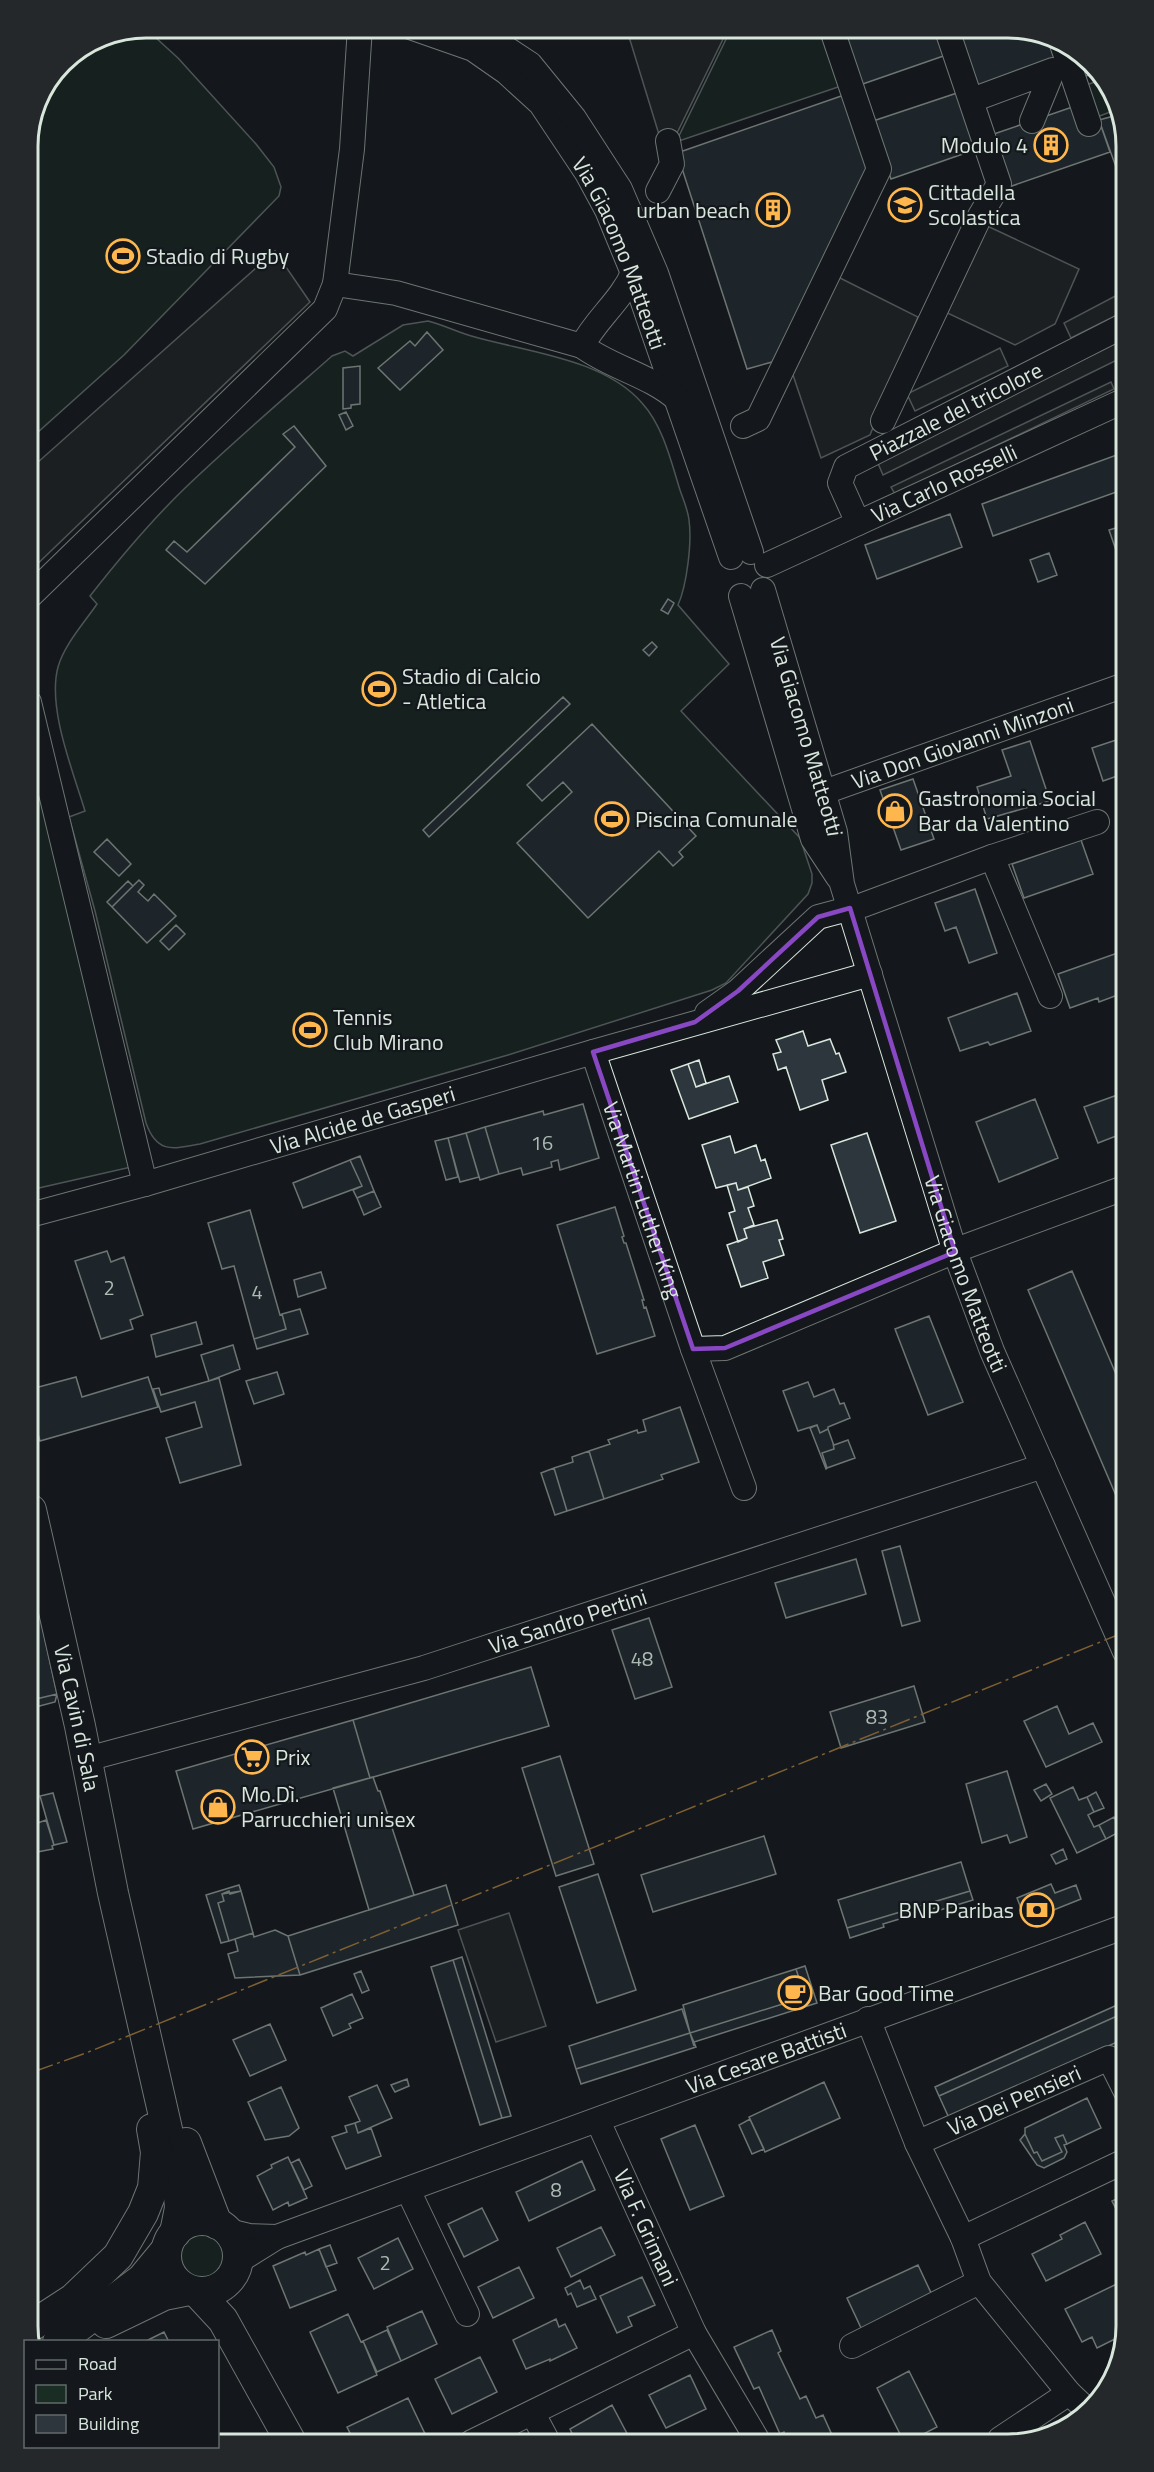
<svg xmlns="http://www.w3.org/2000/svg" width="1154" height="2472" viewBox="0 0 1154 2472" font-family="'Titillium Web',sans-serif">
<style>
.green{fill:#1a2d24;stroke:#939e99;stroke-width:1.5}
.parking{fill:#24282b;stroke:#939e99;stroke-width:1.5}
.building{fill:#2c363c;stroke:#d8e6dc;stroke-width:1.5}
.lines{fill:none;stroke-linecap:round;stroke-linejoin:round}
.minor-casing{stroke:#d8e6dc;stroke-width:26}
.major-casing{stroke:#d8e6dc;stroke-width:32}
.minor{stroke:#14181c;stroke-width:24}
.major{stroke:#14181c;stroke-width:30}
.power{stroke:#ffb74d;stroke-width:1.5;stroke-dasharray:21 4.5 3 4.5;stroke-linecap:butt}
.marked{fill:none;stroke:#8948c3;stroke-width:4.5;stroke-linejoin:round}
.labels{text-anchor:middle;stroke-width:4.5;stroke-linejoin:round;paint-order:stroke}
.number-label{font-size:20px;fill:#adbab4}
.poi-label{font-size:22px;fill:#d8e6dc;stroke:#14181c;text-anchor:start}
.street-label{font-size:22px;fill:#d8e6dc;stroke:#14181c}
.rim{fill:none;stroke:#d8e6dc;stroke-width:3}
</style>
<rect width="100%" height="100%" fill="#14181c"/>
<path class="green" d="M144 27 178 58 256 144 274 167 281 187 279 196 124 355 28 441 27 138 36 100 62 61 100 36Z
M732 27H824L844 85 676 142Z
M1101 80 1121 108 1097 117 1086 85Z
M428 321C444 325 459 333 475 337 528 352 604 359 642 403 663 426 671 461 680 490 683 499 688 510 689 520 692 542 687 585 678 605L729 664 681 711 800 838 812 874V883L808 894 726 983 712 990 508 1055 200 1144C173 1149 157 1154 146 1123L95 911 69 817 85 811C73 771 47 708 58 667 64 645 84 623 97 604L90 596C119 559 150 522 184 489 232 443 282 400 332 356L345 351 353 356 403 325Z
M29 723 140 1165 30 1190Z
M181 2256a22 22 0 1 1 44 0a22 22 0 1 1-44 0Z"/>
<path class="parking" d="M626 27H729L677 133 668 141H661Z
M983 224 1079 269 1055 324 1015 345 941 310Z
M275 251 310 302 28 573V471Z
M834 275 918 317 870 435 821 458 791 369Z
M1121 293V313L1071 338 1064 323Z
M1121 341V358L883 475 877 461Z
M1000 348 1008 366 915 411 907 394Z
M1111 382 1114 389 895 494 891 487Z
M509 1913 546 2026 496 2042 458 1930Z"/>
<path class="building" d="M837 27H943L952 53 857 86Z
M952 27H1017L1055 42 1064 66 977 97Z
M1067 46 1080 51 1096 73 1079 78Z
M963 91 983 147 891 179 870 122Z
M847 94 872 170 772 362 747 369 677 153Z
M1078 105 1099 120 1110 152 1009 187 991 135Z
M1121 114V166L1116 167 1099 120Z
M427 332 443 350 400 390 378 368 410 341 415 346Z
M360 366V404L351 405V408L343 409V368Z
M346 412 353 426 346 430 339 415Z
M294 426 326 466 205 584 166 550 174 541 187 552 295 447 283 434Z
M1122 453V490L993 536 982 504Z
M950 514 962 547 877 579 865 545Z
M1122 526V551L1117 553 1109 530Z
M1049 553 1057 575 1038 582 1030 560Z
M668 599 674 603 668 614 661 610Z
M652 642 657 647 649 656 643 650Z
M563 697 570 704 429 837 423 830Z
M592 724 696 836 679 852 683 857 673 866 659 851 588 918 517 843 572 792 563 782 542 801 527 785Z
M1122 738 1123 774 1103 781 1092 748Z
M1030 741 1050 801 987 819 977 787 1011 776 1002 750Z
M913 779 934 839 901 850 880 790Z
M107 839 131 864 119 876 94 852Z
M1081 840 1093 874 1024 898 1012 864Z
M139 880 144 885 138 892 148 901 154 894 176 916 147 943 112 907Z
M128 881 133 886 112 907 107 902Z
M975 889 997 953 969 963 956 927 945 931 935 903Z
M176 925 185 934 169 950 160 941Z
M1123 951V993L1099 1002 1098 998 1070 1008 1058 974Z
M1017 993 1031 1031 990 1045 988 1042 960 1051 948 1018Z
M803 1031 808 1046 830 1039 836 1054 839 1053 846 1072 822 1080 828 1100 800 1110 786 1067 778 1070 773 1054 781 1052 776 1040Z
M699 1060 706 1083 696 1087 688 1064Z
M688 1064 696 1087 729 1076 738 1102 689 1119 671 1070Z
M1120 1094 1123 1103 1124 1133 1098 1143 1084 1107Z
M1035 1099 1058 1158 999 1182 976 1122Z
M583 1104 599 1158 560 1170 558 1160 551 1162 552 1167 523 1175 521 1168 499 1174 485 1127 543 1111 544 1115Z
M485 1127 499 1174 480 1180 466 1133Z
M466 1133 479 1177 460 1182 448 1138Z
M867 1133 896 1221 860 1233 831 1145Z
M730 1136 735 1153 756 1145 761 1161 765 1159 771 1178 738 1190 736 1183 716 1188 702 1145Z
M448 1138 458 1177 446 1180 435 1141Z
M360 1156 374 1191 357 1198 353 1190 362 1186 350 1160Z
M350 1160 362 1186 303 1208 293 1183Z
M736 1183 738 1190 748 1187 754 1206 748 1208 754 1225 744 1229 747 1238 738 1242 729 1213 735 1211 727 1185Z
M374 1191 381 1207 364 1215 357 1198Z
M615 1207 624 1236 622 1237 624 1243H626L644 1300H642L644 1308 646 1307 655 1336 597 1354 557 1225Z
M250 1210 280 1315 282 1314 286 1329 254 1339 234 1266 222 1269 208 1223Z
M777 1220 783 1239 779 1240 784 1255 763 1262 768 1278 741 1287 727 1245 747 1238 744 1229Z
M107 1251 111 1262 124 1257 143 1315 130 1320 133 1329 101 1339 75 1261Z
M1072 1271 1124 1393 1125 1503 1120 1505 1028 1290Z
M321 1272 326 1288 298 1297 294 1280Z
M300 1309 308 1334 257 1349 254 1339 286 1329 282 1314Z
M929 1316 963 1402 928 1415 895 1329Z
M196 1322 202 1344 156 1357 151 1335Z
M233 1345 240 1369 209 1381 201 1355Z
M277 1372 284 1394 254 1404 246 1381Z
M76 1377 82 1397 148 1377 158 1407 40 1441 35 1423 38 1421 31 1389Z
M219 1378 241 1465 180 1483 166 1438 202 1427 195 1402 161 1412 153 1389 159 1388 161 1395Z
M808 1382 814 1397 834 1389 840 1404 844 1403 850 1418 828 1427V1429L820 1433 817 1425 798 1431 783 1391Z
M680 1407 699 1462 661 1475 663 1479 604 1499 589 1451 610 1444 608 1440 637 1430 638 1433 646 1431 643 1420Z
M817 1425 820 1433 828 1429 833 1443 834 1449 822 1453 827 1468 826 1469 810 1428Z
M848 1440 855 1458 827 1468 822 1453 834 1449 833 1443 834 1445Z
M589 1451 604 1499 567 1511 554 1468 573 1462 572 1457Z
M554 1468 567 1511 555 1515 541 1473Z
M900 1546 920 1621 902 1626 882 1551Z
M856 1559 866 1594 786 1618 775 1583Z
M31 1574 57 1694 32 1700Z
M649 1618 672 1687 635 1699 612 1630Z
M531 1667 549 1726 370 1778 353 1720Z
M914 1686 925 1722 841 1748 830 1712Z
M57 1694 55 1702 32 1708V1700Z
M1057 1706 1069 1734 1093 1723 1102 1742 1046 1767 1024 1721Z
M353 1720 370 1778 193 1829 176 1771Z
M560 1756 594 1864 556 1876 522 1768Z
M1007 1771 1027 1837 1010 1843 1007 1835 982 1843 966 1784Z
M373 1777 378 1791H380L414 1895 369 1910 333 1788Z
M1046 1784 1052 1794 1041 1801 1034 1790Z
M1073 1787 1079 1800 1087 1797 1094 1812 1088 1815 1094 1827 1099 1825 1106 1839 1077 1853 1050 1798Z
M1096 1792 1104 1808 1094 1812 1087 1797Z
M53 1793 67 1842 54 1845 40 1796Z
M1114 1817 1121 1831 1106 1839 1099 1825Z
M46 1820 54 1845 52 1846 53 1849 32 1853V1825Z
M764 1836 776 1874 653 1912 641 1875Z
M1063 1849 1067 1859 1056 1864 1051 1855Z
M961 1862 970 1891 847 1928 838 1900Z
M598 1874 636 1990 597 2003 559 1887Z
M1051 1884 1055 1893 1076 1885 1081 1899 1026 1921 1017 1898Z
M239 1885 241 1891 222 1894 224 1901 218 1903 229 1941 221 1943 206 1895Z
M446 1885 458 1925 300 1975 288 1936Z
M229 1891 230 1894 241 1891 253 1933 229 1941 218 1903 224 1901 222 1894Z
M970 1891 973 1900 940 1910 939 1907 883 1924 884 1927 850 1938 847 1928Z
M275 1930 288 1936 300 1975 235 1978 228 1954 238 1951 235 1939 253 1933 254 1937Z
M462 1957 511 2116 502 2118 453 1960Z
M453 1960 502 2118 480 2125 431 1967Z
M805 1966 817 2003 694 2042V2046L690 2033 805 1997 796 1969Z
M796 1969 805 1997 690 2033 683 2005Z
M361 1971 369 1990 362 1993 354 1974Z
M352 1994 363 2018 349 2024 351 2028 333 2036 321 2008Z
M1126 2001V2012L939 2096 935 2087Z
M682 2009 690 2033 576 2069 569 2046Z
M1126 2012V2038L949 2118 939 2096Z
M270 2024 286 2060 250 2076 233 2040Z
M690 2033 696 2047 581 2084 576 2069Z
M407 2079 409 2086 395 2092 391 2085Z
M824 2082 840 2118 765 2152 749 2117Z
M377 2085 392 2118 358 2133 355 2123 360 2121 349 2097Z
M281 2087 299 2128 289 2136 265 2140 248 2102Z
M1087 2098 1101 2128 1067 2144 1063 2135 1055 2138 1062 2152 1042 2161 1037 2152 1034 2153 1025 2134V2128Z
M750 2119 764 2149 752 2154 739 2125Z
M355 2123 358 2133 371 2128 381 2156 346 2169 332 2137 347 2132 345 2126Z
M695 2125 724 2196 690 2210 661 2139Z
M1025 2134 1034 2153 1037 2152 1042 2161 1062 2152 1055 2138 1063 2135 1067 2144 1064 2145 1067 2152 1064 2158 1044 2168 1037 2165 1020 2140Z
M288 2157 307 2198 289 2206 288 2202 273 2210 257 2176 272 2168 271 2165Z
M299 2159 312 2186 304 2190 291 2163Z
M582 2161 595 2190 529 2221 516 2192Z
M1127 2194V2230L1112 2201Z
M482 2208 498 2240 464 2257 448 2224Z
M1085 2222 1101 2254 1046 2281 1032 2254 1062 2239 1060 2235Z
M601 2227 615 2255 571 2277 557 2248Z
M398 2238 413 2269 374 2289 358 2258Z
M330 2245 337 2263 326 2267 319 2249Z
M319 2249 336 2290 290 2308 273 2266 305 2252 306 2255Z
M918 2265 933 2297 862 2330 847 2298Z
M519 2267 534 2298 493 2318 478 2287Z
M642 2277 655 2305 628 2317 632 2326 617 2333 600 2296Z
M1127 2279V2327L1125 2334 1097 2348 1092 2337 1082 2342 1065 2309Z
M580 2280 584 2289 590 2286 596 2299 577 2307 571 2293 568 2295 565 2288Z
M422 2311 437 2344 401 2361 387 2327Z
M348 2314 361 2342 363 2341 377 2375 338 2393 310 2332Z
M556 2319 559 2327 565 2324 577 2348 550 2361V2359L526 2369 513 2340Z
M387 2330 401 2361 377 2372 363 2341Z
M772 2330 781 2351 778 2353 800 2399 806 2396 816 2418 823 2415 832 2435 821 2440H787L784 2432 780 2434 759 2387 754 2389 734 2347Z
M164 2332 169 2342H144Z
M480 2357 497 2392 452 2414 435 2379Z
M909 2371 937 2427 912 2440H903L877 2388Z
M690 2375 706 2409 666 2428 649 2395Z
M408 2398 426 2436 411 2443H355L347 2427Z
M612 2405 631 2441 576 2442 570 2429Z"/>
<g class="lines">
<g class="minor-casing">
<g id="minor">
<path id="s1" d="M410 27 473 49 506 72 541 104 587 173 607 210 633 273 731 557"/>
<path d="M469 27 492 39 530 64 574 118 620 189 656 273 751 552"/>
<path d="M1062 44 1089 124"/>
<path d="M972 100 1053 70 1032 121"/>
<path d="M658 191 672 164 668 141"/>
<path d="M335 284 396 293 582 346C612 368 650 375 678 400"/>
<path d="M582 346C596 319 621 301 633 273"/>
<path d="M883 421 980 216 999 184 946 27"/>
<path d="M743 426 758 419 879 169 831 27"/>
<path id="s2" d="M858 523 840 483 846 467 1121 327"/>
<path id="s3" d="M767 565 1121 402"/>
<path id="s4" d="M763 590 835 832 842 884 955 1252 992 1351 1125 1652"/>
<path d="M741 596 813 839 838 877"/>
<path d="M29 597 325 309 335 284 352 149 360 27"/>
<path d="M29 702 145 1184"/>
<path id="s5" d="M802 799 830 790 1122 686"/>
<path d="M1050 996 992 857 1097 822"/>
<path d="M707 1013 738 991 818 917 863 905 992 857"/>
<path id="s6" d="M593 1052 693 1349 725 1348 967 1246 1124 1188"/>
<path id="s7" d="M30 1215 145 1184 593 1052 870 974"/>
<path d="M693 1349 744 1488"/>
<path id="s8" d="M87 1759 424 1668 1043 1466"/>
<path d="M868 2019 917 2143 963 2238 979 2282 1069 2393 1086 2409"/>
<path id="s9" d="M598 2121 694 2333 758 2441"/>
<path id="s10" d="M917 2143 1109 2058 1126 2092"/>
<path d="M408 2190 467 2314"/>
<path d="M228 2231 249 2236 277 2237"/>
<path d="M963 2238 1127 2160"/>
<path id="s11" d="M237 2262 277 2237 1126 1926"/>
<path d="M852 2346 979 2282"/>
<path d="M533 2414 548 2442"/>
<path d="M1000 2439 1069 2393"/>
<path d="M472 2442 694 2333"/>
</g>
</g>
<g class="major-casing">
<g id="major">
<path id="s12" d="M31 1510 80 1726 113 1893 177 2173 180 2208 175 2233"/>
<path d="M186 2143 217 2224"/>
<circle cx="202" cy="2256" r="36"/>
<path d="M197 2292 223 2320 292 2444"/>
<path d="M106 2323 164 2295 189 2290"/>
<path d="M33 2325 73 2299 118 2256 143 2213 153 2188 156 2152 152 2129"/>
<path d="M58 2342 142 2279 166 2250"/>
</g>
</g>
<use href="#minor" class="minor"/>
<use href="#major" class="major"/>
<path class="power" d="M33 2072 86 2053 1125 1632"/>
</g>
<path d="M0 0H1154V2472H0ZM850 908 955 1252 725 1348 693 1349 593 1052 695 1022 738 991 818 917Z" fill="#14181c" fill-opacity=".55" fill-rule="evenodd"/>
<path class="marked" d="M850 908 955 1252 725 1348 693 1349 593 1052 695 1022 738 991 818 917Z"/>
<defs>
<g id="building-ring" transform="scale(1.725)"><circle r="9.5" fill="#14181c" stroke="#ffb74d" stroke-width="1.5"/><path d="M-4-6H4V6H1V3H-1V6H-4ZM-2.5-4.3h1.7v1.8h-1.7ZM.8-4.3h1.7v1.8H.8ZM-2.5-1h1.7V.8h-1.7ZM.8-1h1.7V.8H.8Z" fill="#ffb74d"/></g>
<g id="school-ring" transform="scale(1.725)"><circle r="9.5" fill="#14181c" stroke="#ffb74d" stroke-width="1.5"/><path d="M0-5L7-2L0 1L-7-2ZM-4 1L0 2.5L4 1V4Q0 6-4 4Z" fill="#ffb74d"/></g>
<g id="stadium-ring" transform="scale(1.725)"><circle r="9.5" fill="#14181c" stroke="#ffb74d" stroke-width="1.5"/><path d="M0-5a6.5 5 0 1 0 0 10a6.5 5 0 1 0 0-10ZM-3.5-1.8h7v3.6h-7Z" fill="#ffb74d"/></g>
<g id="shop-ring" transform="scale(1.725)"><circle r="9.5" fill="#14181c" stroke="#ffb74d" stroke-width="1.5"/><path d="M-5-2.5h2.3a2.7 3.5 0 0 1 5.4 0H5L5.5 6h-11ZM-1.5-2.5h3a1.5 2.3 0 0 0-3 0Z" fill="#ffb74d"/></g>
<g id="supermarket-ring" transform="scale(1.725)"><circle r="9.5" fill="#14181c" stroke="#ffb74d" stroke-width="1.5"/><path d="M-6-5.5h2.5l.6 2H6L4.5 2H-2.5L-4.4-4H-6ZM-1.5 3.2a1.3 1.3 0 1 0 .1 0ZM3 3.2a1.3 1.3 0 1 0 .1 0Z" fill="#ffb74d"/></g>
<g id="bank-ring" transform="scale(1.725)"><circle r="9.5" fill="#14181c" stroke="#ffb74d" stroke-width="1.5"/><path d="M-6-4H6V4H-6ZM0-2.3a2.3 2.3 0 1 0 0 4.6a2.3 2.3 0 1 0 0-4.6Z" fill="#ffb74d"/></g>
<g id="cafe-ring" transform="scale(1.725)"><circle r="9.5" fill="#14181c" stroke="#ffb74d" stroke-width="1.5"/><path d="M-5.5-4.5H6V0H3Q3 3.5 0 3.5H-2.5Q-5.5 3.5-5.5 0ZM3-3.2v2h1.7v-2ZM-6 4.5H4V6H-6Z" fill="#ffb74d"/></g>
</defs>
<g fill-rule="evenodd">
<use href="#building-ring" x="1051" y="145"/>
<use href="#school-ring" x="905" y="205"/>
<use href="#building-ring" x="773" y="210"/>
<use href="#stadium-ring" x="123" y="256"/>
<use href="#stadium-ring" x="379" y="689"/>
<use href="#shop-ring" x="895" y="811"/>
<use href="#stadium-ring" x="612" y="819"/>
<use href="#stadium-ring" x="310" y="1030"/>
<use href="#supermarket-ring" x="252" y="1757"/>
<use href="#shop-ring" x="218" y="1807"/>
<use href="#bank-ring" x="1037" y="1910"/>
<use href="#cafe-ring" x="795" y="1993"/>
</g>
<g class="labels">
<g class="number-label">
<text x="542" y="1150">16</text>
<text x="109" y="1295">2</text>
<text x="257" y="1299">4</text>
<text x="642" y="1666">48</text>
<text x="877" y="1724">83</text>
<text x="556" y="2197">8</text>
<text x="385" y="2270">2</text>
</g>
<g class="poi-label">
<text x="1028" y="153" text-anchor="end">Modulo 4</text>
<text x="928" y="200">Cittadella<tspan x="928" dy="25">Scolastica</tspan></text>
<text x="750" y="218" text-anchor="end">urban beach</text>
<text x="146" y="264">Stadio di Rugby</text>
<text x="402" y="684">Stadio di Calcio<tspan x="402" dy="25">- Atletica</tspan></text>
<text x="918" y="806">Gastronomia Social<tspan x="918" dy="25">Bar da Valentino</tspan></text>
<text x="635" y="827">Piscina Comunale</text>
<text x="333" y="1025">Tennis<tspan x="333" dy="25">Club Mirano</tspan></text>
<text x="275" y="1765">Prix</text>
<text x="241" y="1802">Mo.Dì.<tspan x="241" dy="25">Parrucchieri unisex</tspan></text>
<text x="1014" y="1918" text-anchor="end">BNP Paribas</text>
<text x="818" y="2001">Bar Good Time</text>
</g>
<g class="street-label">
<text dy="8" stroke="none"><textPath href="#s1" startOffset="324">Via Giacomo Matteotti</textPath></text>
<text dy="8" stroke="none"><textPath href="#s2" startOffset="184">Piazzale del tricolore</textPath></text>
<text dy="8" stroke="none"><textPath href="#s3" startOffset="195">Via Carlo Rosselli</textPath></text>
<text dy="8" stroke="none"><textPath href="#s4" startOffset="153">Via Giacomo Matteotti</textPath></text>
<text dy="8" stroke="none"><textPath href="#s5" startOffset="170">Via Don Giovanni Minzoni</textPath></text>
<text dy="8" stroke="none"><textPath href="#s7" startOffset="346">Via Alcide de Gasperi</textPath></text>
<text dy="8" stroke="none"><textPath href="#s6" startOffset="156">Via Martin Luther King</textPath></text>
<text dy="8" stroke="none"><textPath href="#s4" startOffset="714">Via Giacomo Matteotti</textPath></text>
<text dy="8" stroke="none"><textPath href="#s8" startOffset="500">Via Sandro Pertini</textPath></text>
<text dy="8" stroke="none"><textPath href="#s12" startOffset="213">Via Cavin di Sala</textPath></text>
<text dy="8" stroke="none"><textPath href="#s11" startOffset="568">Via Cesare Battisti</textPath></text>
<text dy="8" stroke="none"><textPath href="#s10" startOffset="106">Via Dei Pensieri</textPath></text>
<text dy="8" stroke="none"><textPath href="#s9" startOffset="117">Via F. Grimani</textPath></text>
</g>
</g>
<path d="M0 0H1154V2472H0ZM146 38H1008A108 108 0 0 1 1116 146V2326A108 108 0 0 1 1008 2434H146A108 108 0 0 1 38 2326V146A108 108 0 0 1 146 38Z" fill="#24282b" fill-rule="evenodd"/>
<path class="rim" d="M146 38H1008A108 108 0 0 1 1116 146V2326A108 108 0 0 1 1008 2434H146A108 108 0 0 1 38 2326V146A108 108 0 0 1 146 38Z"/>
<rect x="24" y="2340" width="195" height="108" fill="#14181c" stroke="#626a69" stroke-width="1.5"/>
<rect x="36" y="2360" width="30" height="9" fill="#14181c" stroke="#626a69" stroke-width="1.5"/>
<text x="78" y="2370" font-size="18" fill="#d8e6dc">Road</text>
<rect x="36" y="2385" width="30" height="18" fill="#1a2d24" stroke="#626a69" stroke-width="1.5"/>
<text x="78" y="2400" font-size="18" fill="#d8e6dc">Park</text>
<rect x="36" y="2415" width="30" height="18" fill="#2c363c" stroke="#626a69" stroke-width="1.5"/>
<text x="78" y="2430" font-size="18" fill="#d8e6dc">Building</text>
</svg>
